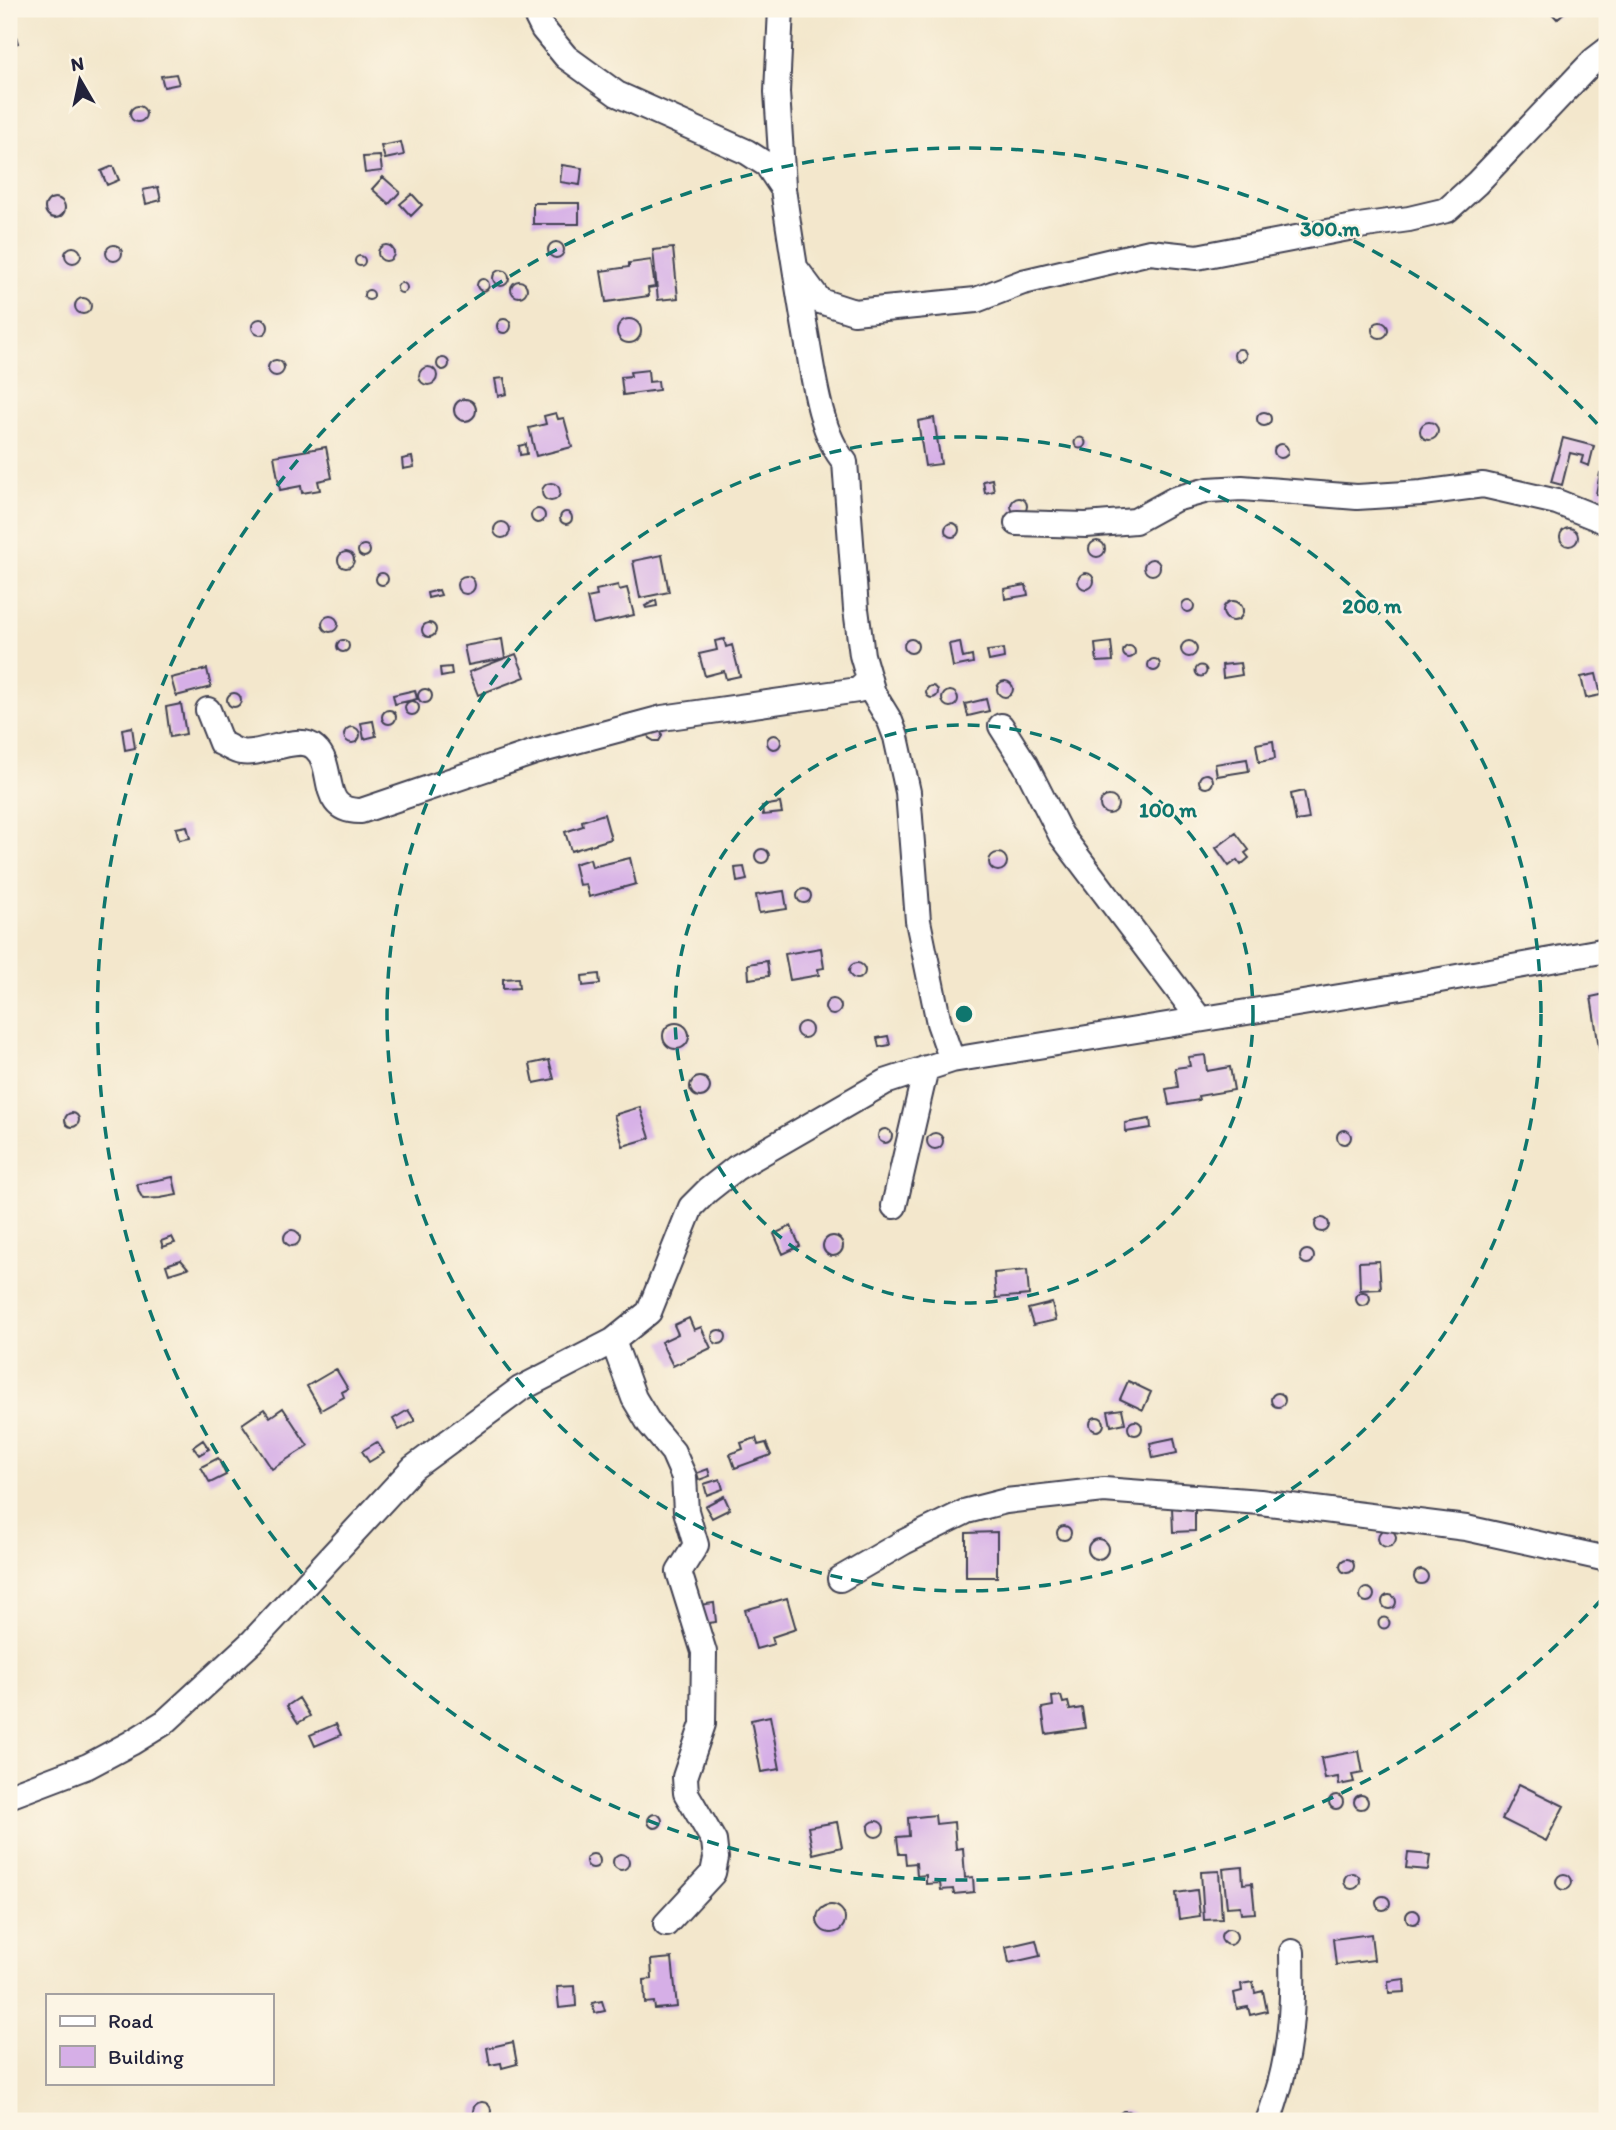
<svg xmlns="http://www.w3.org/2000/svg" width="1616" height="2130" viewBox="0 0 1616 2130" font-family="Itim,sans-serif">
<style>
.building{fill:#d6afe7}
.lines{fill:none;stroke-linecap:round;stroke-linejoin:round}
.minor-casing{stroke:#414051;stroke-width:28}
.minor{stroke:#fff;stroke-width:24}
.ring{fill:none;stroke:#0f766e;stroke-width:3.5;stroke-dasharray:12 9}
.centre{fill:#0f766e;stroke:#fcf5e5;stroke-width:3.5}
.ring-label{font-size:21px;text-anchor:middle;font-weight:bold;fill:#0f766e;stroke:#fcf5e5;stroke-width:5;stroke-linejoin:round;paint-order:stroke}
</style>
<rect width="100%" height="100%" fill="#fcf5e5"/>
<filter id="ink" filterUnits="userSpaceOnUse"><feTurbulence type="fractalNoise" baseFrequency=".0143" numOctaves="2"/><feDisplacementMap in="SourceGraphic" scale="14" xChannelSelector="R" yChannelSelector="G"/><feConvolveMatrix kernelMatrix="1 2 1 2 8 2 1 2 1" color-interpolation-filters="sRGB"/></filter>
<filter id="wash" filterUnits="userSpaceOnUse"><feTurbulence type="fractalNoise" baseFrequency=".00686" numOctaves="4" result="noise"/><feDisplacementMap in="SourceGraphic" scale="28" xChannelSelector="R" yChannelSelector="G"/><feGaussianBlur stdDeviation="1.57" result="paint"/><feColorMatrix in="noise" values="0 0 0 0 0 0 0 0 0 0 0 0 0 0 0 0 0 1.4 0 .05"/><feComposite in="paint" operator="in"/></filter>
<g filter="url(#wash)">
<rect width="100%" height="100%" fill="#f3e7cc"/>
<g id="blocks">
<path class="building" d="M1548 9H1568L1557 19Z
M9 12 18 43 9 46Z
M176 74 179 84 164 87 161 76Z
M130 114a8 8 0 1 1 16 0a8 8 0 1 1-16 0Z
M401 142 404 155 385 159 381 146Z
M380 156 382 171 365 173 363 157Z
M562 165 582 168 580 185 560 182Z
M113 166 119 180 107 185 101 171Z
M383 177 400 192 389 204 372 189Z
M158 187 161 200 146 204 143 190Z
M412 194 422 205 411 216 400 204Z
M45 208a10 10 0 1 1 20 0a10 10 0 1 1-20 0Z
M533 203H579V224H533Z
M548 250a8 8 0 1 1 16 0a8 8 0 1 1-16 0Z
M106 253a8 8 0 1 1 16 0a8 8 0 1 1-16 0Z
M378 253a8 8 0 1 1 16 0a8 8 0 1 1-16 0Z
M65 255a8 8 0 1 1 16 0a8 8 0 1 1-16 0Z
M673 248 678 298 658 300 653 250Z
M355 261a5 5 0 1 1 10 0a5 5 0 1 1-10 0Z
M651 260 655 287 648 288 649 296 606 302 601 271 629 267V263Z
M493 278a8 8 0 1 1 16 0a8 8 0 1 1-16 0Z
M477 285a6 6 0 1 1 12 0a6 6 0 1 1-12 0Z
M511 289a8 8 0 1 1 16 0a8 8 0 1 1-16 0Z
M397 288a5 5 0 1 1 10 0a5 5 0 1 1-10 0Z
M364 295a5 5 0 1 1 10 0a5 5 0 1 1-10 0Z
M75 306a8 8 0 1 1 16 0a8 8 0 1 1-16 0Z
M497 326a7 7 0 1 1 14 0a7 7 0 1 1-14 0Z
M252 327a8 8 0 1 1 16 0a8 8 0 1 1-16 0Z
M617 331a12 12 0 1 1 24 0a12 12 0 1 1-24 0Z
M1372 330a8 8 0 1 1 16 0a8 8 0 1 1-16 0Z
M1234 355a6 6 0 1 1 12 0a6 6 0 1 1-12 0Z
M437 364a6 6 0 1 1 12 0a6 6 0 1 1-12 0Z
M268 368a8 8 0 1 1 16 0a8 8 0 1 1-16 0Z
M419 376a9 9 0 1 1 18 0a9 9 0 1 1-18 0Z
M648 370 649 382 658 381 659 390 623 395 621 377 631 376 630 372Z
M504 378 507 394 498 396 495 379Z
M454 410a11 11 0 1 1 22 0a11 11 0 1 1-22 0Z
M1257 419a7 7 0 1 1 14 0a7 7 0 1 1-14 0Z
M556 413 558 419 564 418 572 447 536 456 529 428 546 424 544 416Z
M934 418 941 464 925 466 918 421Z
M1420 431a9 9 0 1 1 18 0a9 9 0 1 1-18 0Z
M1074.5 443a5.5 5.5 0 1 1 11 0a5.5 5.5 0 1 1-11 0Z
M1563 438 1594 446 1589 466 1581 463 1583 456 1570 453 1562 485 1551 482Z
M526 444 527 454 520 455 519 446Z
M1274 451a7 7 0 1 1 14 0a7 7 0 1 1-14 0Z
M326 447 332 478 318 481 320 490 302 493 301 486 280 490 274 456Z
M412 457 414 467 403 469 402 459Z
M1600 473 1607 475V496L1596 494Z
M992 479 994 491 985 493 983 481Z
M542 492a9 9 0 1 1 18 0a9 9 0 1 1-18 0Z
M1011 506a8 8 0 1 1 16 0a8 8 0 1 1-16 0Z
M531 516a7 7 0 1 1 14 0a7 7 0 1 1-14 0Z
M560 518a6 6 0 1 1 12 0a6 6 0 1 1-12 0Z
M494 530a8 8 0 1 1 16 0a8 8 0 1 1-16 0Z
M945 530a7 7 0 1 1 14 0a7 7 0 1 1-14 0Z
M1560 537a9 9 0 1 1 18 0a9 9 0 1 1-18 0Z
M1089 549a8 8 0 1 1 16 0a8 8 0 1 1-16 0Z
M358 551a6 6 0 1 1 12 0a6 6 0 1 1-12 0Z
M338 560a8 8 0 1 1 16 0a8 8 0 1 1-16 0Z
M662 555 669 592 640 598 633 561Z
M1144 567a8 8 0 1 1 16 0a8 8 0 1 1-16 0Z
M376 579a6 6 0 1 1 12 0a6 6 0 1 1-12 0Z
M1078 581a8 8 0 1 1 16 0a8 8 0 1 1-16 0Z
M457 585a9 9 0 1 1 18 0a9 9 0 1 1-18 0Z
M618 585 619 590 627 588 634 615 593 624 587 598 597 596 596 590Z
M1026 585 1028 595 1005 599 1004 589Z
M439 590 441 595 428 598 427 593Z
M1182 606a6 6 0 1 1 12 0a6 6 0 1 1-12 0Z
M656 600 657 606 646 608 645 606Z
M1223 611a10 10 0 1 1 20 0a10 10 0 1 1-20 0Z
M322 624a8 8 0 1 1 16 0a8 8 0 1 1-16 0Z
M422 630a7 7 0 1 1 14 0a7 7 0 1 1-14 0Z
M502 639 505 658 468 665 464 646Z
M724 639 726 647 732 645 740 676 726 679 724 671 705 676 699 654 717 650 715 641Z
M904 646a7 7 0 1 1 14 0a7 7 0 1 1-14 0Z
M337 646a6 6 0 1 1 12 0a6 6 0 1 1-12 0Z
M1181 649a8 8 0 1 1 16 0a8 8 0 1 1-16 0Z
M960 642 963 658 972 656 973 663 953 667 949 644Z
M1111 642 1113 661 1097 662 1095 644Z
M1123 652a6 6 0 1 1 12 0a6 6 0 1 1-12 0Z
M1003 649 1004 658 989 661 987 651Z
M516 654 525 677 478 695 469 672Z
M1148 665a6 6 0 1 1 12 0a6 6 0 1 1-12 0Z
M1240 663 1242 675 1223 678 1222 665Z
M1195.5 671a5.5 5.5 0 1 1 11 0a5.5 5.5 0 1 1-11 0Z
M451 667 452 675 441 677 440 668Z
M207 669 211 687 176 696 171 678Z
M1596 674 1601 695 1586 698 1581 677Z
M997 689a8 8 0 1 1 16 0a8 8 0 1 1-16 0Z
M926 692a6 6 0 1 1 12 0a6 6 0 1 1-12 0Z
M418 696a7 7 0 1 1 14 0a7 7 0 1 1-14 0Z
M415 690 417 699 395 704 393 695Z
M942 699a8 8 0 1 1 16 0a8 8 0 1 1-16 0Z
M227 700a7 7 0 1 1 14 0a7 7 0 1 1-14 0Z
M986 699 989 711 968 716 965 704Z
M405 708a7 7 0 1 1 14 0a7 7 0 1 1-14 0Z
M181 704 186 734 170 737 166 707Z
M382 717a7 7 0 1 1 14 0a7 7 0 1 1-14 0Z
M373 721 376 736 364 739 361 723Z
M344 735a8 8 0 1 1 16 0a8 8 0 1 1-16 0Z
M132 727 135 748 125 750 122 729Z
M661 730 662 736 659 741H654L649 738 648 733Z
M767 742a7 7 0 1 1 14 0a7 7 0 1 1-14 0Z
M1273 741 1275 759 1259 762 1256 744Z
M1247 759 1249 771 1217 776 1215 764Z
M1199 781a7 7 0 1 1 14 0a7 7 0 1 1-14 0Z
M1304 791 1309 819 1296 821 1291 794Z
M1100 805a9 9 0 1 1 18 0a9 9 0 1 1-18 0Z
M780 803 782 813 763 815 762 806Z
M604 814 611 839 571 851 565 832 583 826 582 821Z
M187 826 190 838 179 840 176 828Z
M1236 833 1249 850 1245 853 1249 858 1241 865 1237 860 1229 866 1216 848Z
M755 856a7 7 0 1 1 14 0a7 7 0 1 1-14 0Z
M989 862a9 9 0 1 1 18 0a9 9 0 1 1-18 0Z
M630 858 636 884 589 897 586 884 579 885 574 864 590 859 592 867Z
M744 867 747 880 737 882 735 868Z
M797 896a7 7 0 1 1 14 0a7 7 0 1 1-14 0Z
M784 891 787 909 759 913 756 895Z
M821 948 824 968 818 969 819 975 790 980 785 954Z
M767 961 769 976 749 979 748 964Z
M849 971a8 8 0 1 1 16 0a8 8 0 1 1-16 0Z
M599 974 600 984 583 986 582 976Z
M518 978 519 988 503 989V979Z
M1605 994 1607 1007V1053L1600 1054 1591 997Z
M825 1007a8 8 0 1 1 16 0a8 8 0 1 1-16 0Z
M796 1030a8 8 0 1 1 16 0a8 8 0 1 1-16 0Z
M663 1036a13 13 0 1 1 26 0a13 13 0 1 1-26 0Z
M888 1036 890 1045 879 1047 877 1038Z
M1205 1055 1207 1071 1230 1067 1234 1090 1198 1096 1199 1100 1169 1105 1166 1089 1178 1087 1175 1068 1190 1066 1188 1057Z
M549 1060 554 1079 534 1083 530 1064Z
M690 1087a10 10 0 1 1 20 0a10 10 0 1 1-20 0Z
M640 1107 650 1138 623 1146 614 1115Z
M65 1120a7 7 0 1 1 14 0a7 7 0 1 1-14 0Z
M1150 1119 1151 1128 1126 1132 1125 1123Z
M878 1136a7 7 0 1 1 14 0a7 7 0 1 1-14 0Z
M1337 1137a7 7 0 1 1 14 0a7 7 0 1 1-14 0Z
M927 1141a8 8 0 1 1 16 0a8 8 0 1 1-16 0Z
M173 1177 177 1195 160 1198 143 1199 139 1192 137 1184Z
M1315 1225a7 7 0 1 1 14 0a7 7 0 1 1-14 0Z
M791 1226 800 1246 783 1254 774 1234Z
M284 1238a8 8 0 1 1 16 0a8 8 0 1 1-16 0Z
M823 1246a10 10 0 1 1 20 0a10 10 0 1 1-20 0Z
M172 1237 175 1243 163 1247 161 1241Z
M1300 1257a7 7 0 1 1 14 0a7 7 0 1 1-14 0Z
M181 1260 188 1268 169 1274 166 1265Z
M1379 1261 1381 1289 1360 1290 1359 1262Z
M1027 1270 1029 1295 996 1298 994 1273Z
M1356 1299a7 7 0 1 1 14 0a7 7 0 1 1-14 0Z
M1052 1303 1056 1320 1033 1325 1028 1309Z
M689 1318 694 1330 701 1327 711 1348 673 1366 661 1342 678 1334 674 1325Z
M712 1337a7 7 0 1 1 14 0a7 7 0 1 1-14 0Z
M336 1369 348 1389 342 1392 344 1397 321 1410 307 1386Z
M1128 1381 1151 1392 1143 1410 1120 1399Z
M1271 1400a7 7 0 1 1 14 0a7 7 0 1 1-14 0Z
M283 1408 308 1446 272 1469 242 1424 264 1409 270 1417Z
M1122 1409 1125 1423 1111 1426 1108 1411Z
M408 1410 415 1421 399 1430 393 1419Z
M1090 1424a7 7 0 1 1 14 0a7 7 0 1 1-14 0Z
M1128 1428a7 7 0 1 1 14 0a7 7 0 1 1-14 0Z
M756 1438 758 1445 766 1443 771 1455 735 1468 730 1454 743 1449 741 1443Z
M1174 1438 1177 1453 1153 1458 1150 1443Z
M203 1440 209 1449 199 1455 193 1447Z
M377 1442 384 1453 369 1462 362 1451Z
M218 1458 226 1475 210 1483 201 1467Z
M708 1469 710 1476 699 1480 697 1473Z
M720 1479 723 1489 707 1495 704 1484Z
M724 1496 730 1509 712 1518 705 1506Z
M1195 1506V1531L1173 1532 1172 1507Z
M1057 1533a7 7 0 1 1 14 0a7 7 0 1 1-14 0Z
M1378 1538a9 9 0 1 1 18 0a9 9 0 1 1-18 0Z
M997 1532V1577H966V1533Z
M1088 1549a10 10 0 1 1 20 0a10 10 0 1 1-20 0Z
M1340 1566a7 7 0 1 1 14 0a7 7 0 1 1-14 0Z
M1414 1577a7 7 0 1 1 14 0a7 7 0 1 1-14 0Z
M1360 1595a7 7 0 1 1 14 0a7 7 0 1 1-14 0Z
M1382 1602a7 7 0 1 1 14 0a7 7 0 1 1-14 0Z
M787 1598 796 1629 772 1637 774 1644 756 1649 745 1610Z
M714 1603 716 1622 701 1624 699 1605Z
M1378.5 1623a5.5 5.5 0 1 1 11 0a5.5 5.5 0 1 1-11 0Z
M1061 1696 1063 1703 1068 1702 1070 1710 1082 1708 1085 1728 1046 1734 1042 1708 1053 1706 1052 1697Z
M299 1698 310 1716 298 1723 287 1706Z
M770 1716 780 1769 761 1772 751 1720Z
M336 1724 341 1735 315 1746 310 1735Z
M1359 1751 1363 1773 1352 1775 1354 1782 1339 1785 1338 1777 1325 1779 1321 1758Z
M1519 1784 1564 1806 1546 1841 1502 1819Z
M1329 1802a7 7 0 1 1 14 0a7 7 0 1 1-14 0Z
M1354 1802a7 7 0 1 1 14 0a7 7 0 1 1-14 0Z
M648 1821a7 7 0 1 1 14 0a7 7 0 1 1-14 0Z
M935 1815 936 1824 954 1822 956 1849 963 1848 965 1878 973 1877 974 1892 954 1894 953 1889 941 1890 940 1883 926 1884V1875L917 1876 916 1863 906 1864 905 1854H899L897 1837 909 1836 908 1818Z
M868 1829a8 8 0 1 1 16 0a8 8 0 1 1-16 0Z
M837 1822 842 1847 813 1854 808 1827Z
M1408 1853 1430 1855 1428 1870 1406 1868Z
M613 1862a8 8 0 1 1 16 0a8 8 0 1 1-16 0Z
M586 1861a7 7 0 1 1 14 0a7 7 0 1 1-14 0Z
M1242 1867 1243 1884 1252 1883 1255 1913 1241 1914 1240 1906 1227 1907 1223 1869Z
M1219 1871 1222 1919 1204 1920 1201 1872Z
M1344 1881a8 8 0 1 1 16 0a8 8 0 1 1-16 0Z
M1556 1882a8 8 0 1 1 16 0a8 8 0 1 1-16 0Z
M1197 1890 1200 1916 1179 1919 1176 1893Z
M1376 1903a7 7 0 1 1 14 0a7 7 0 1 1-14 0Z
M817 1919a14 14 0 1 1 28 0a14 14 0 1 1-28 0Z
M1406 1917a7 7 0 1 1 14 0a7 7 0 1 1-14 0Z
M1221 1937a8 8 0 1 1 16 0a8 8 0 1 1-16 0Z
M1371 1934 1374 1960 1336 1965 1333 1939Z
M1036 1940 1040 1956 1009 1963 1006 1947Z
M672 1958 677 2007 655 2009 654 2002 645 2003 644 1980 652 1979 651 1960Z
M1404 1979 1405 1992 1389 1993 1388 1981Z
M1253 1982 1255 1993 1263 1991 1267 2011 1250 2015 1248 2007 1237 2009 1234 1993 1242 1991 1241 1984Z
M575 1986 576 2006 559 2008 557 1987Z
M602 2001 605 2011 595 2013 592 2003Z
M513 2042 517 2064 502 2068 501 2063 490 2065 487 2048Z
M473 2111a9 9 0 1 1 18 0a9 9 0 1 1-18 0Z
M1123 2111H1129L1134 2114 1137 2121H1116L1119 2114Z"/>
</g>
</g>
<g filter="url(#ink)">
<use href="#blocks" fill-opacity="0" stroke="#414051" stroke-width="2"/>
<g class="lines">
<g class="minor-casing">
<path id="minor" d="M533 9 543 29 566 57 617 94 747 152 767 165 783 189C790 236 797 282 805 328 812 366 819 434 845 462L856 609 862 655 873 693 890 721 896 737 908 792 918 921 939 1023 952 1060
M781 9 777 92 783 186
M797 270 820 301 854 312 976 300 1023 282 1150 252 1197 257 1359 226 1409 219 1447 210 1477 183 1594 60 1607 50
M1017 523 1086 525 1135 521 1175 499 1208 490 1242 488 1357 497 1422 493 1483 485 1557 502 1607 522
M208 710 221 743C228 746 234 751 241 752 262 756 299 733 315 748 337 767 317 812 361 811L535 752 662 718 858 690 869 680
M1001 726 1025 764 1061 835 1199 1018
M894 1206 926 1068
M613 1341 634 1398 649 1423 673 1452 684 1477 686 1511 696 1545 679 1572 704 1652 703 1724 685 1777 686 1793 714 1841 716 1858 713 1873 666 1924
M840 1579 904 1542 967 1511 1006 1501 1104 1490 1260 1502 1466 1528 1607 1559
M9 1796 88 1766 131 1743 165 1722 253 1641 413 1468 520 1389 613 1341 649 1312 691 1207 707 1191 736 1168 885 1082 952 1060 1401 987 1607 950
M1268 2121C1273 2109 1276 2097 1280 2084 1292 2039 1293 1998 1292 1952"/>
</g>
<use href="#minor" class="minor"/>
</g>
</g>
<g class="ring">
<circle cx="964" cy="1014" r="289"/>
<circle cx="964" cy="1014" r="577"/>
<path d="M1602 1599A866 866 0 1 1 1602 429"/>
</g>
<circle cx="964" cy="1014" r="10" class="centre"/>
<g class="ring-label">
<text x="1330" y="236">300 m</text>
<text x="1372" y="613">200 m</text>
<text x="1168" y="817">100 m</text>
</g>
<rect width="1616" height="2130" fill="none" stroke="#fcf5e5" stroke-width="35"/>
<rect x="46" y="1994" width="228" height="91" fill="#fcf5e5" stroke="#a5a1a1" stroke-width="2"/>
<rect x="60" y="2016" width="35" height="10" fill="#ffffff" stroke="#a5a1a1" stroke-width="2"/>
<text x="108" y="2028" font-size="21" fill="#22223b">Road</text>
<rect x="60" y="2046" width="35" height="21" fill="#d6afe7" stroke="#a5a1a1" stroke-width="2"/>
<text x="108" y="2064" font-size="21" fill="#22223b">Building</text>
<g transform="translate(80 80) rotate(351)" stroke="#fcf5e5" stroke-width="5" paint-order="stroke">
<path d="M0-5L12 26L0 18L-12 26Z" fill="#22223b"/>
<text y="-10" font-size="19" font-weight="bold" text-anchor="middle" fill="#22223b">N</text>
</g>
</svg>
